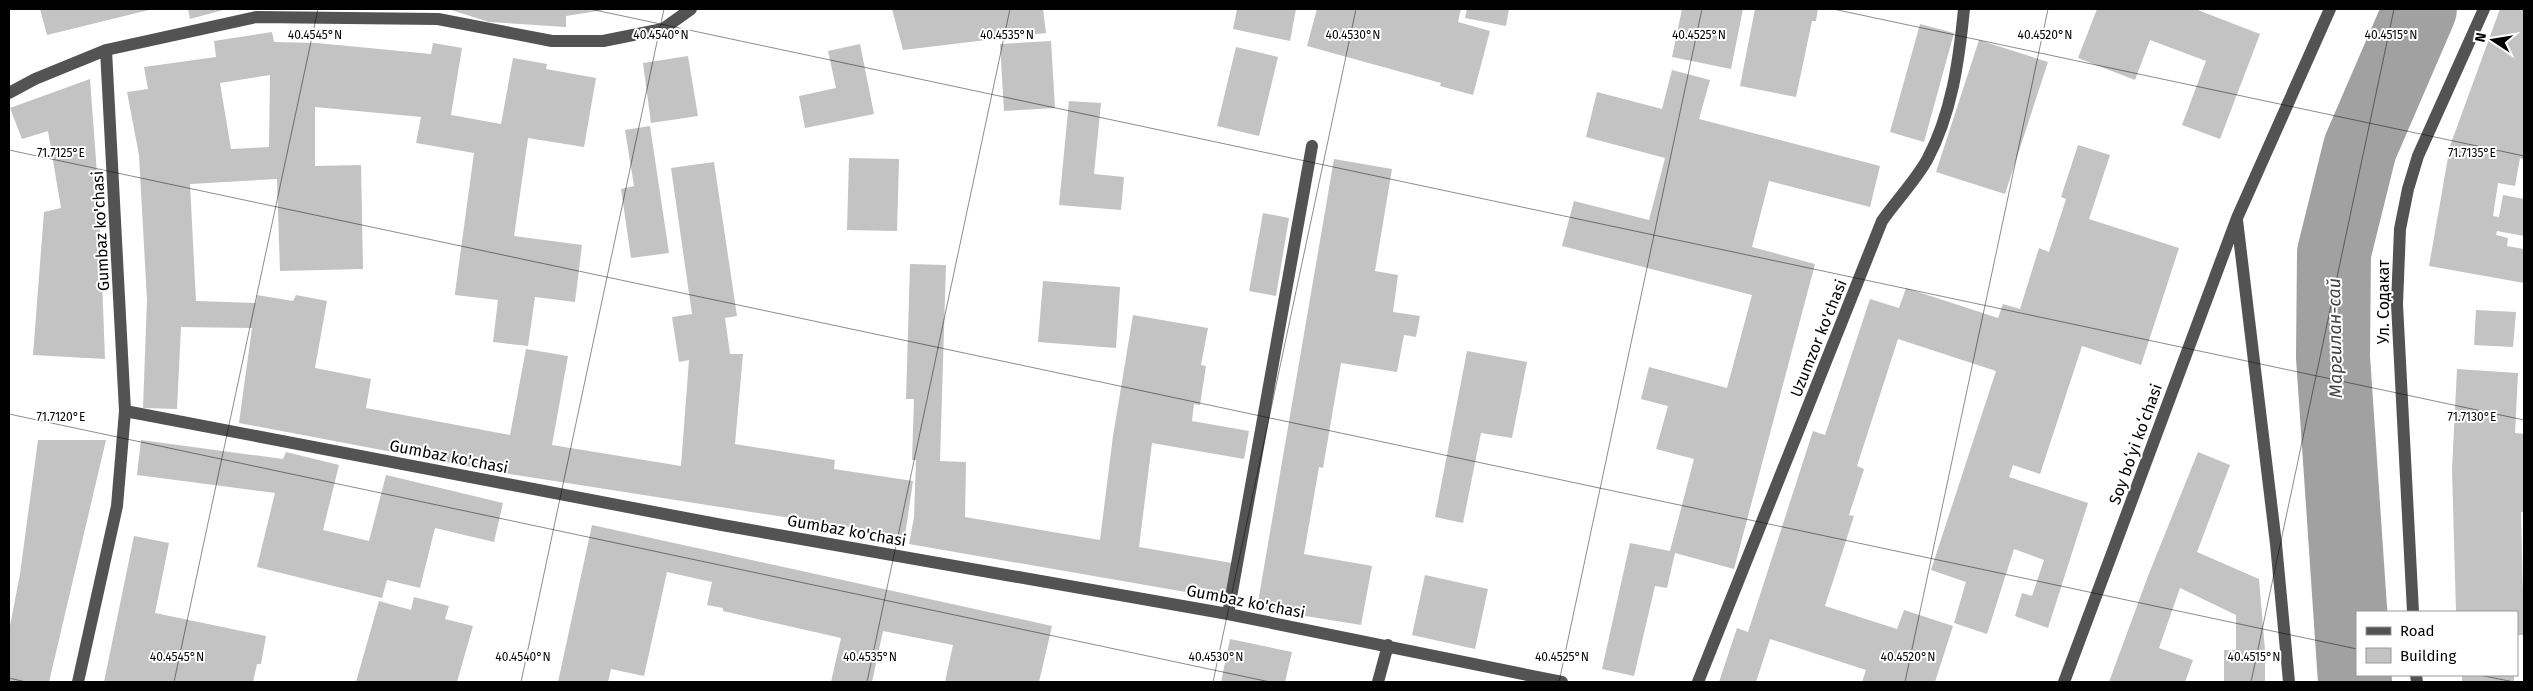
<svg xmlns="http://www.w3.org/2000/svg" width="2533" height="691" viewBox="0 0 2533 691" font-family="'Fira Sans',sans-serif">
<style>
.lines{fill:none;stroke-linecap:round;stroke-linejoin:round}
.river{stroke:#a1a1a1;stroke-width:74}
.building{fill:#c3c3c3;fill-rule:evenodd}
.minor{stroke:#535353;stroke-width:12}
.ticks{fill:none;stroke:#000;stroke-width:1;stroke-opacity:0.45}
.labels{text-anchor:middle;stroke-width:4;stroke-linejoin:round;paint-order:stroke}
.street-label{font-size:16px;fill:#000;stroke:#fff}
.water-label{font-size:18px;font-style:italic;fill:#424242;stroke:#fff}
.ticks-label{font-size:12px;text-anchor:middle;fill:#000;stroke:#fff;stroke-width:4;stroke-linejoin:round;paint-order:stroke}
</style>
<rect width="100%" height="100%" fill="#fff"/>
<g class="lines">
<path class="river" d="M2355 682 2333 357 2334 253 2360 148 2420 9"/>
</g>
<path class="building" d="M40 9H153L47 35Z
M188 9H227L190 19Z
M448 9H604V10L566 16V27L489 22Z
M892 9H1043L1046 33 903 50Z
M1237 9H1296L1290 41 1233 29Z
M1317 9H1461L1458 22 1490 31 1473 95 1440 86 1441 83 1307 46Z
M1467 9H1509L1506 26 1465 18Z
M1682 9H1743L1731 69 1672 57Z
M1755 9H1818L1816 21H1812L1796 97 1740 86Z
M2097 9H2195L2260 34 2220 139 2182 125 2206 61 2150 40 2135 80 2078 58Z
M2500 9H2524V160L2520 158 2515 186 2498 183 2493 216 2499 217 2503 195 2524 199V236L2497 231 2496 235 2508 238 2507 246 2524 249V283L2429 266 2450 146Z
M1920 24 1954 33 1924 142 1890 132Z
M272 32 274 42 317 43 431 54 433 43 462 48 451 115 501 124 513 58 547 64 546 69 596 78 584 147 528 138 514 236 582 245 575 302 535 297 528 346 493 342 498 300 455 295V293L474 153 416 143 421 117 315 107V166L361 165 363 269 280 271 277 179 190 184 196 301 256 303 257 295 293 301 296 295 327 301 315 368 371 379 366 408 510 435 526 349 568 356 552 445 681 466 689 360 679 362 672 317 692 314 671 168 714 162 737 316 725 318 730 354H743L735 444 835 460 834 469 913 481 905 536 503 473 239 423 252 328 181 327 177 409 143 408 147 300 139 155 127 92 148 89 144 67 216 57 214 41ZM270 75 269 147 231 149 220 83Z
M1979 40 2048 62 2005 194 1936 172Z
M1051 41 1055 108 1004 111 1000 44Z
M860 44 874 114 805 128 799 96 836 88 828 51Z
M1236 47 1278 57 1259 136 1217 126Z
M688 56 698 116 651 123 643 63Z
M1672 70 1710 80 1699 119 1880 166 1870 207 1769 181 1752 247 1815 264 1734 569 1675 553 1667 588 1655 586 1634 676 1602 669 1630 543 1670 551 1694 459 1656 449 1668 406 1641 399 1649 367 1727 388 1752 295 1562 246 1574 201 1649 220 1665 158 1586 137 1597 92 1662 109Z
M90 79 99 201 105 359 33 355 44 212 61 208 48 131 22 139 10 108Z
M1069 101 1101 103 1094 174 1124 177 1121 210 1059 205Z
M650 126 669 253 631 258 621 189 634 186 625 130Z
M2078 145 2110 155 2089 219 2179 248 2141 365 2082 346 2040 474 2013 465 2009 477 2088 503 2048 628 2015 616 2022 593 2032 596 2044 560 2014 549 1987 634 1954 623 1966 582 1931 570 1996 371 1898 339 1857 466 1864 469 1849 515 1854 516 1825 606 1897 629 1904 610 1953 626 1935 682H1862L1866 670 1770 639 1756 682H1719L1737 628 1748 632 1813 431 1825 435 1870 299 1899 308 1906 288 1998 318 2003 304 2020 309 2039 248 2049 252 2066 199 2061 197Z
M849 158 899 159 897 231 847 230Z
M1334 159 1392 169 1375 271 1398 275 1393 312 1420 316 1416 337 1404 335 1397 372 1341 363 1323 468 1319 467 1304 554 1372 566 1361 625 1257 608Z
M1263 213 1289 218 1276 296 1249 291Z
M910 264 946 265 940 461 966 462 965 517 1100 540 1113 436 1133 315 1208 328 1201 365 1206 366 1200 405 1194 404 1192 421 1249 431 1244 459 1152 443 1139 547 1232 563 1226 599 909 544 914 517 916 460H912L914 399H906Z
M1043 281 1120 287 1116 348 1038 342Z
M2476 310 2516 312 2513 347 2474 345Z
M1467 351 1527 362 1512 438 1481 433 1463 523 1435 517Z
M2457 369 2518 373 2515 433 2524 434V512H2521L2524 635H2517V612H2456L2452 469Z
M38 440H106L49 682H9V631L20 574Z
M141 440 283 459 286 452 339 465 323 530 369 541 386 475 503 503 494 542 435 528 420 588 387 580 382 598 257 567 275 493 137 475Z
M2198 452 2230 465 2197 552 2259 579 2265 650V682H2224V650H2236V615L2180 588 2159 648 2193 660 2185 682H2109L2148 576Z
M592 525 1052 626 1039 682H945L953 645 883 631 872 682H831L841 638 723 611V608L707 605 712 582 667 572 644 676 611 669 608 682H558Z
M134 536 169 543 155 613 266 636 261 664H257L253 682H104Z
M1425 575 1488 589 1475 649 1412 635Z
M414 597 449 606 445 619 473 626 457 682H356L379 601 411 610Z
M1230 639 1292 652 1285 682H1221Z
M2462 675H2514V682H2462Z"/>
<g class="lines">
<path class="minor" d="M9 93 35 79 106 50 256 17 438 19 552 41H603L663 29 691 9
M2237 220 2276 544 2289 682
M125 411 722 525 1228 614 1562 682
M2413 612 2397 304 2400 229 2408 189 2418 156 2484 9
M1228 614 1312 146
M2416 675 2417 682
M78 682 117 506 125 411 106 50
M1378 682 1388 645
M1698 682 1882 221C1896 201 1915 181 1927 160 1952 113 1959 60 1964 9
M2064 682 2237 218 2330 9"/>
</g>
<path class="ticks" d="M590 9 2524 420M1833 9 2524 156M9 150 2357 649M9 414 1270 682M2479 675 2514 682M9 678 26 682M174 682 318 9M521 682 664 9M867 682 1010 9M1213 682 1356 9M1559 682 1702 9M1905 682 2048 9M2251 682 2394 9"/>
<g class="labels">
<g class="street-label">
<text transform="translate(100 231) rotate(-93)" y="6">Gumbaz ko'chasi</text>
<text transform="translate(2383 302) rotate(-90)" y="6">Ул. Содакат</text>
<text transform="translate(1818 338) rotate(-68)" y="6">Uzumzor ko'chasi</text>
<text transform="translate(2135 444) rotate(-70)" y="6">Soy boʻyi koʻchasi</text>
<text transform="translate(449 456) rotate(11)" y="6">Gumbaz ko'chasi</text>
<text transform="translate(847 530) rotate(10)" y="6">Gumbaz ko'chasi</text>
<text transform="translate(1246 601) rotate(11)" y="6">Gumbaz ko'chasi</text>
</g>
<g class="water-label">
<text transform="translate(2335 338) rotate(-91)" y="6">Маргилан-сай</text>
</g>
</g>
<g class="ticks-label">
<text x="315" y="39">40.4545°N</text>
<text x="661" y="39">40.4540°N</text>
<text x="1007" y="39">40.4535°N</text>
<text x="1353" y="39">40.4530°N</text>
<text x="1699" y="39">40.4525°N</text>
<text x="2045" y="39">40.4520°N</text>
<text x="2391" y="39">40.4515°N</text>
<text x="61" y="157">71.7125°E</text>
<text x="2472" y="157">71.7135°E</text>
<text x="61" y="421">71.7120°E</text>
<text x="2472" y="421">71.7130°E</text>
<text x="177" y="661">40.4545°N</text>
<text x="523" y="661">40.4540°N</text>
<text x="870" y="661">40.4535°N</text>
<text x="1216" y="661">40.4530°N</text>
<text x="1562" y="661">40.4525°N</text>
<text x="1908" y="661">40.4520°N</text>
<text x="2254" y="661">40.4515°N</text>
</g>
<rect width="2533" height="691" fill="none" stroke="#000000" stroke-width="20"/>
<rect x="2356" y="611" width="162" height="65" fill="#ffffff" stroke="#999999"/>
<rect x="2366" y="627" width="25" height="8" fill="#535353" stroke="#999999"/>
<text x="2400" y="636" font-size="15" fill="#000000">Road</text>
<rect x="2366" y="648" width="25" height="15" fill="#c3c3c3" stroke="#999999"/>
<text x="2400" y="661" font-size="15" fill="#000000">Building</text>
<g transform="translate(2493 40) rotate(282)" stroke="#ffffff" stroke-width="4" paint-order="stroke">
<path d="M0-4L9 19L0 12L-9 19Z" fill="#000000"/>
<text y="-8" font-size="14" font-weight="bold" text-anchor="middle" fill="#000000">N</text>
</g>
</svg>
